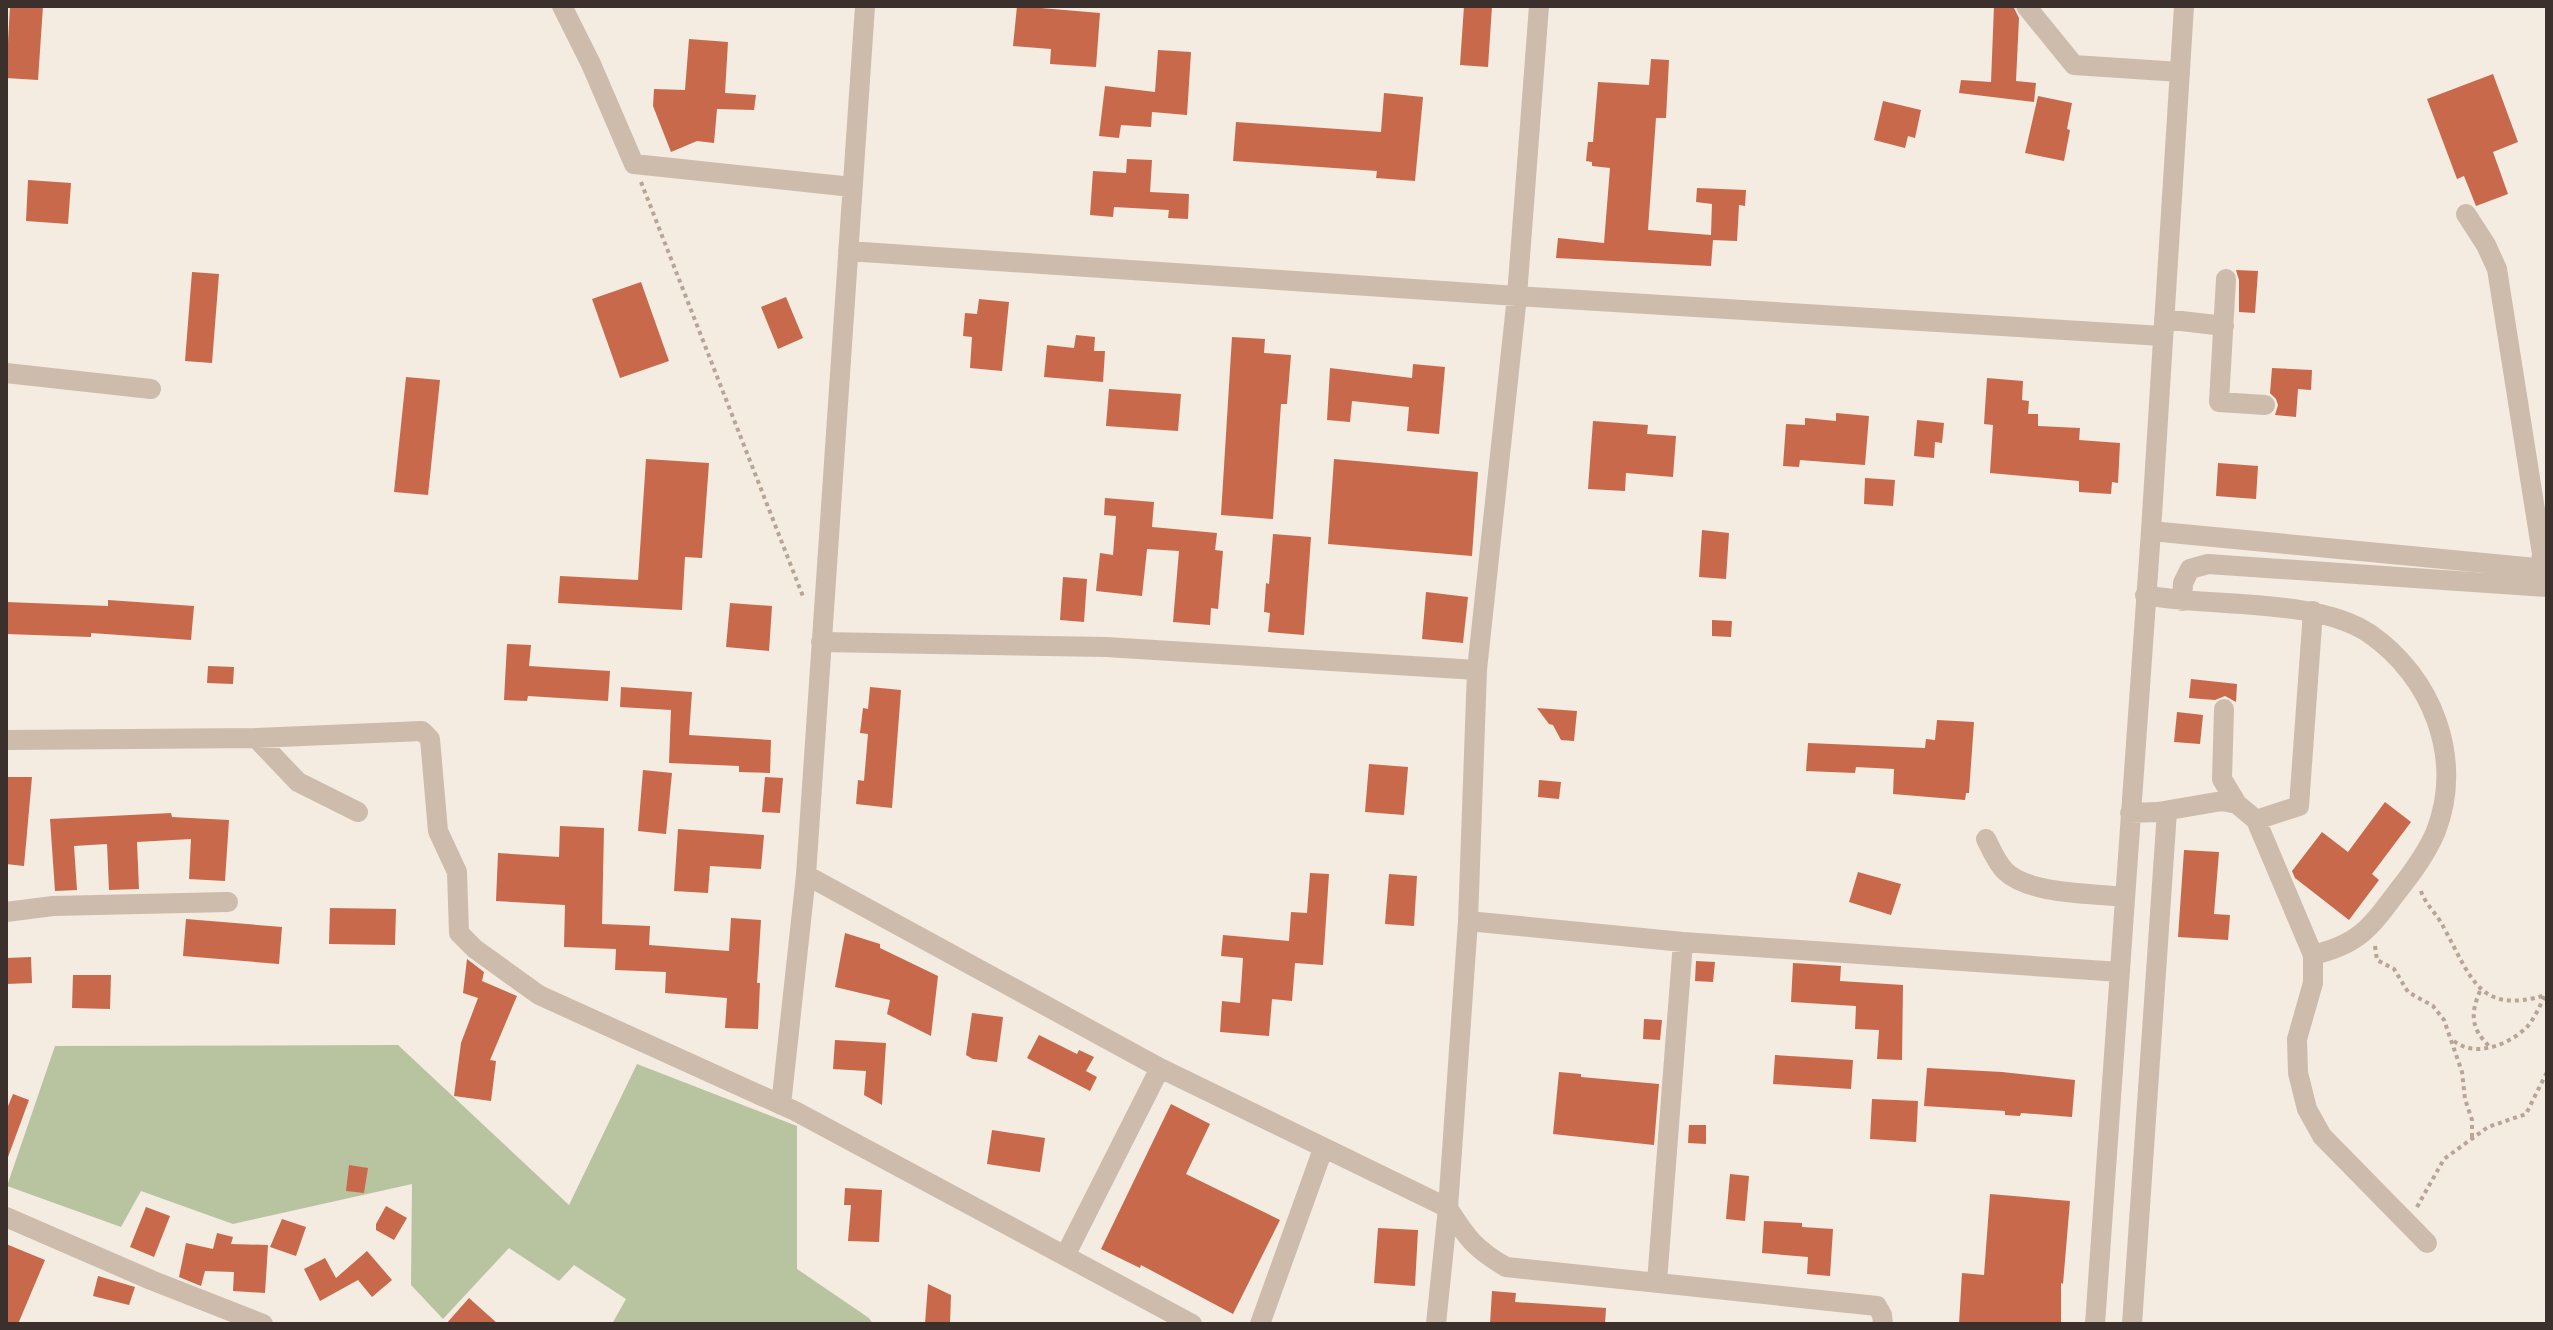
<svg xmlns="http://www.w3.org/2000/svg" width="2553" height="1330" viewBox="0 0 2553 1330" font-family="'Archivo Narrow',sans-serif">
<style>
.green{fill:#b8c4a0}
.building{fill:#c8694b}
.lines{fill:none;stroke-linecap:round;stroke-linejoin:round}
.path{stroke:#b9a596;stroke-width:4;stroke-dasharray:4 4;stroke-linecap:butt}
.minor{stroke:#cdbbac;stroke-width:20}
</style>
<rect width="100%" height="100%" fill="#f4ebe1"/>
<path class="green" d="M398 1045 569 1205 637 1064 797 1126V1269L869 1318 873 1324H612L626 1299 574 1265 559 1281 509 1248 443 1319 411 1285 412 1184 233 1224 141 1191 121 1227 7 1186 55 1046Z"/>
<path class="building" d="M10 6H43L38 80 6 78Z
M1017 6 1100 13 1096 67 1050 64 1051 49 1013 46Z
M1464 6H1492L1488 67 1460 65Z
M1994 6H2013L2019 18 2016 81 2036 83 2034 102 1959 93 1961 80 1991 82Z
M689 39 728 42 725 93 756 95 754 110 717 109 714 143 697 141 671 152 653 106 654 89 685 90Z
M1158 50 1191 52 1187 115 1152 112 1151 127 1121 125 1119 138 1099 136 1105 86 1155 92Z
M1651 59 1669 60 1666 118H1656L1648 230 1711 235 1712 204 1696 202 1697 188 1746 190 1745 206 1739 205 1737 241 1713 240 1711 266 1556 258 1558 238 1604 243 1610 168 1592 166V162L1586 161 1588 142H1593L1598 82 1649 85Z
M2493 74 2518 142 2493 152 2508 194 2476 206 2464 176 2457 179 2427 99Z
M1384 93 1423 97 1415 181 1376 178 1377 171 1233 161 1236 122 1381 132Z
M2038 96 2072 103 2067 129 2070 130 2064 161 2025 153Z
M1883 101 1921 110 1915 138 1908 136 1905 148 1874 140Z
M1127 159 1152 160 1150 192 1189 194 1188 219 1168 218 1169 210 1114 207 1113 217 1090 215 1093 171 1126 173Z
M28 180 71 183 68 224 26 221Z
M2236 270 2258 271 2255 313 2239 312V280Z
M192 272 219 274 212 363 185 361Z
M641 282 669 361 620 378 592 299Z
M786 297 803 338 778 349 761 307Z
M979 299 1009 302 1002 371 970 368 972 337 963 336 965 313 977 314Z
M1076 335 1095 337 1094 351H1105L1103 382 1044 377 1047 345 1074 348Z
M1232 337 1265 339 1264 353 1291 355 1287 404H1281L1273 519 1221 515Z
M1413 364 1445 367 1439 434 1407 431 1409 407 1352 401 1350 422 1327 420 1330 368 1412 378Z
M2272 368 2312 370 2311 390 2298 389 2296 417 2275 415 2278 405 2276 399 2270 393Z
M406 377 440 380 428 495 394 492Z
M1987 378 2023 381 2022 400 2029 401 2028 414H2038V426L2080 428 2079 440 2120 443 2118 483 2112 482 2111 494 2079 492V481L1990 473 1993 425 1984 424Z
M1109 389 1181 394 1178 431 1106 426Z
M1836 413 1869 416 1865 465 1800 460 1799 467 1783 466 1786 424 1805 425V418L1836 421Z
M1917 420 1944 423 1942 443 1935 442 1934 458 1914 456Z
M1593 421 1648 425 1647 434 1676 436 1673 477 1626 473 1625 491 1588 489Z
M646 459 709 463 702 558 685 557 682 610 558 603 560 576 638 580Z
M1334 459 1478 472 1472 556 1328 544Z
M2218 463 2258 466 2256 499 2216 496Z
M1865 478 1895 480 1893 506 1864 504Z
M1105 498 1154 502 1152 527 1217 533 1215 550 1223 551 1218 609 1211 608 1210 625 1173 622 1179 551 1147 549 1142 596 1096 591 1100 553 1113 555 1116 516 1104 515Z
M1702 530 1729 533 1726 579 1699 577Z
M1273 534 1311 537 1304 635 1268 632 1270 613 1264 612 1266 583 1269 584Z
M1063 577 1087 579 1084 622 1060 620Z
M1426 592 1468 597 1463 643 1422 639Z
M108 600 194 606 191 640 91 633V637L6 634V602L108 606Z
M730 603 772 606 769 651 726 647Z
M1712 620 1732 621 1731 637 1712 636Z
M507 644 531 645 529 666 610 671 608 701 528 696 527 701 504 700Z
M208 666 234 667 233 684 207 683Z
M2191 679 2237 684 2236 702 2225 696 2215 700 2189 698Z
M621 687 692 692 689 735 771 740 770 773 739 772V766L669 763 671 710 620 707Z
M870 687 901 690 892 808 856 804 858 780 864 781 868 734 860 733 863 708 868 709Z
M1537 708 1577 711 1574 741 1561 740 1553 725 1549 724Z
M2177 712 2203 715 2200 744 2174 742Z
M1937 720 1974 722 1969 793H1966L1965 800 1893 794 1894 769 1856 767 1855 773 1806 771 1808 743 1925 748 1926 739 1935 740Z
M1369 764 1408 767 1404 815 1365 812Z
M643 770 672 773 666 834 638 831Z
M6 777H32L24 866 6 864Z
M765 777 783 778 780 813 762 812Z
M1539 780 1561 782 1559 799 1538 797Z
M2385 802 2411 822 2372 874 2379 880 2349 920 2295 878 2292 871 2322 832 2348 852Z
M171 813 172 817 229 820 225 881 189 879 191 839 137 842 139 889 109 890 107 844 74 846 77 890 55 891 50 819Z
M560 826 604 828 602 924 650 926 649 945 729 951 731 918 761 920 757 983H760L758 1029 725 1028 727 998 665 993 666 972 615 970 616 949 564 947 565 905 496 901 498 853 559 857Z
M678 829 764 835 761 869 710 866 708 893 674 891Z
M2184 850 2219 852 2214 914 2230 915 2228 940 2178 937Z
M1858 872 1901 884 1891 915 1849 902Z
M1310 873 1329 874 1323 965 1295 963 1292 1001 1272 999 1269 1036 1220 1032 1222 1001 1240 1003 1243 958 1221 956 1223 935 1289 941 1291 912 1307 913Z
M1389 874 1417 876 1414 926 1385 924Z
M330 908 396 909 395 945 329 944Z
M186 919 282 927 279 964 183 956Z
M845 933 880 944V948L938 976 931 1036 887 1014 890 1000 835 987Z
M31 957 32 983 6 984V958Z
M467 959 484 972 482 981 517 996 490 1060 496 1061 491 1101 454 1096 461 1043 478 998 463 993Z
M1696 961 1715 962 1713 982 1695 981Z
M1793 963 1841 966 1840 981 1903 985 1902 1060 1877 1059 1879 1030 1855 1029 1856 1006 1791 1002Z
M73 975H111L110 1009 72 1008Z
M972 1013 1003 1017 997 1062 973 1059 966 1055Z
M1644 1019 1662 1020 1660 1040 1643 1039Z
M1039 1035 1077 1054 1079 1050 1094 1057 1086 1071 1097 1077 1090 1091 1027 1058Z
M835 1040 886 1043 882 1105 864 1095 866 1071 833 1069Z
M1775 1055 1853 1060 1851 1089 1773 1084Z
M1927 1068 2002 1072 2075 1080 2072 1117 2021 1113 2020 1116 2005 1115V1111L1924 1106Z
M1559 1072 1581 1074V1077L1659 1084 1654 1145 1553 1134Z
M13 1094 29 1100 8 1157 6 1111Z
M1872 1099 1918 1101 1916 1142 1870 1139Z
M1171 1104 1210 1124 1186 1174 1280 1220 1233 1314 1141 1265 1140 1268 1101 1249Z
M1689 1125H1706V1144L1688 1143Z
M992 1130 1045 1138 1040 1172 987 1164Z
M349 1165 368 1168 364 1193 346 1191Z
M1730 1174 1749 1176 1745 1221 1726 1219Z
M845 1188 882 1190 879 1242 848 1241 851 1205H844Z
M1990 1194 2070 1201 2063 1284 2061 1283V1324H1959L1962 1273 1984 1275Z
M386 1206 407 1218 394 1240 376 1230V1224Z
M146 1207 170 1216 154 1257 130 1247Z
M282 1219 306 1227 296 1256 270 1247Z
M1764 1221 1802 1223V1227L1833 1229 1830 1276 1807 1274 1808 1257 1762 1253Z
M1378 1228 1418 1230 1415 1286 1374 1283Z
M217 1233 233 1237 231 1244 268 1245 265 1293 233 1291 234 1272 205 1271 201 1286 179 1277 186 1243 213 1249Z
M6 1244 45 1260 18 1324H6Z
M367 1251 392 1280 372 1297 358 1280 320 1301 304 1269 325 1258 336 1278Z
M98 1276 135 1287 129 1305 93 1296Z
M928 1284 951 1295 950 1324H925Z
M1492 1291 1516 1293 1515 1302 1606 1308 1605 1324H1490Z
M469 1298 498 1324H446Z"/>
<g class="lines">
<path class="path" d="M641 182 804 599
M2421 891C2425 904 2438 915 2444 928 2472 979 2479 1015 2546 995
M2375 946 2377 960 2394 969 2408 992 2433 1006 2444 1020 2462 1072 2465 1099 2472 1120V1138
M2480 991C2470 1014 2471 1029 2490 1047
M2454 1041C2475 1058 2508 1045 2526 1028 2534 1020 2540 1005 2546 994
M2417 1207 2444 1159 2488 1127 2526 1114 2547 1072"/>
<path class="minor" d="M562 6 591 64 634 164 852 187
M2026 6 2074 65 2180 72
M2466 214 2486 245 2497 269 2542 554 2540 569
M848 251 1517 296 2162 336
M2226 279 2219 402 2265 405
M2164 319 2224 326
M6 373 151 389
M2151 531 2547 569
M2145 595C2210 608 2316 597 2370 634 2432 677 2464 758 2436 831 2427 853 2412 873 2397 892 2370 928 2359 944 2313 955
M2182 601 2183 583 2190 569 2208 564 2547 587
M821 642 1106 647 1477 670
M2224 709 2222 779 2237 804
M256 738 298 782 358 812
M6 740 256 738 422 731 430 739 438 831 457 872 459 933 475 949 539 995 795 1111 1192 1324
M2130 813 2158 812 2222 801 2237 804 2256 820 2313 955V983L2297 1039 2298 1073 2307 1109 2322 1136 2427 1243
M2256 820 2299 806 2313 611
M1986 839C1991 849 1997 863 2005 871 2030 895 2091 893 2125 897
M806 875 1160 1068 1448 1208C1467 1238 1475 1249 1506 1267L1877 1306 1882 1315 1883 1324
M6 912 53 906 228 902
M1468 921 1683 942 2120 972
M781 1105 806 875 865 6
M6 1217 151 1280 263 1324
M1065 1256 1160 1068
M1657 1282 1683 942
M1260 1324 1323 1149
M1436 1324 1448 1208 1468 921 1477 670 1517 296 1539 6
M2095 1324 2151 531 2184 6
M2132 1324 2167 811"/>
</g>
<rect width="2553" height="1330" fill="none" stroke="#3b302b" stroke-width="16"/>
</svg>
